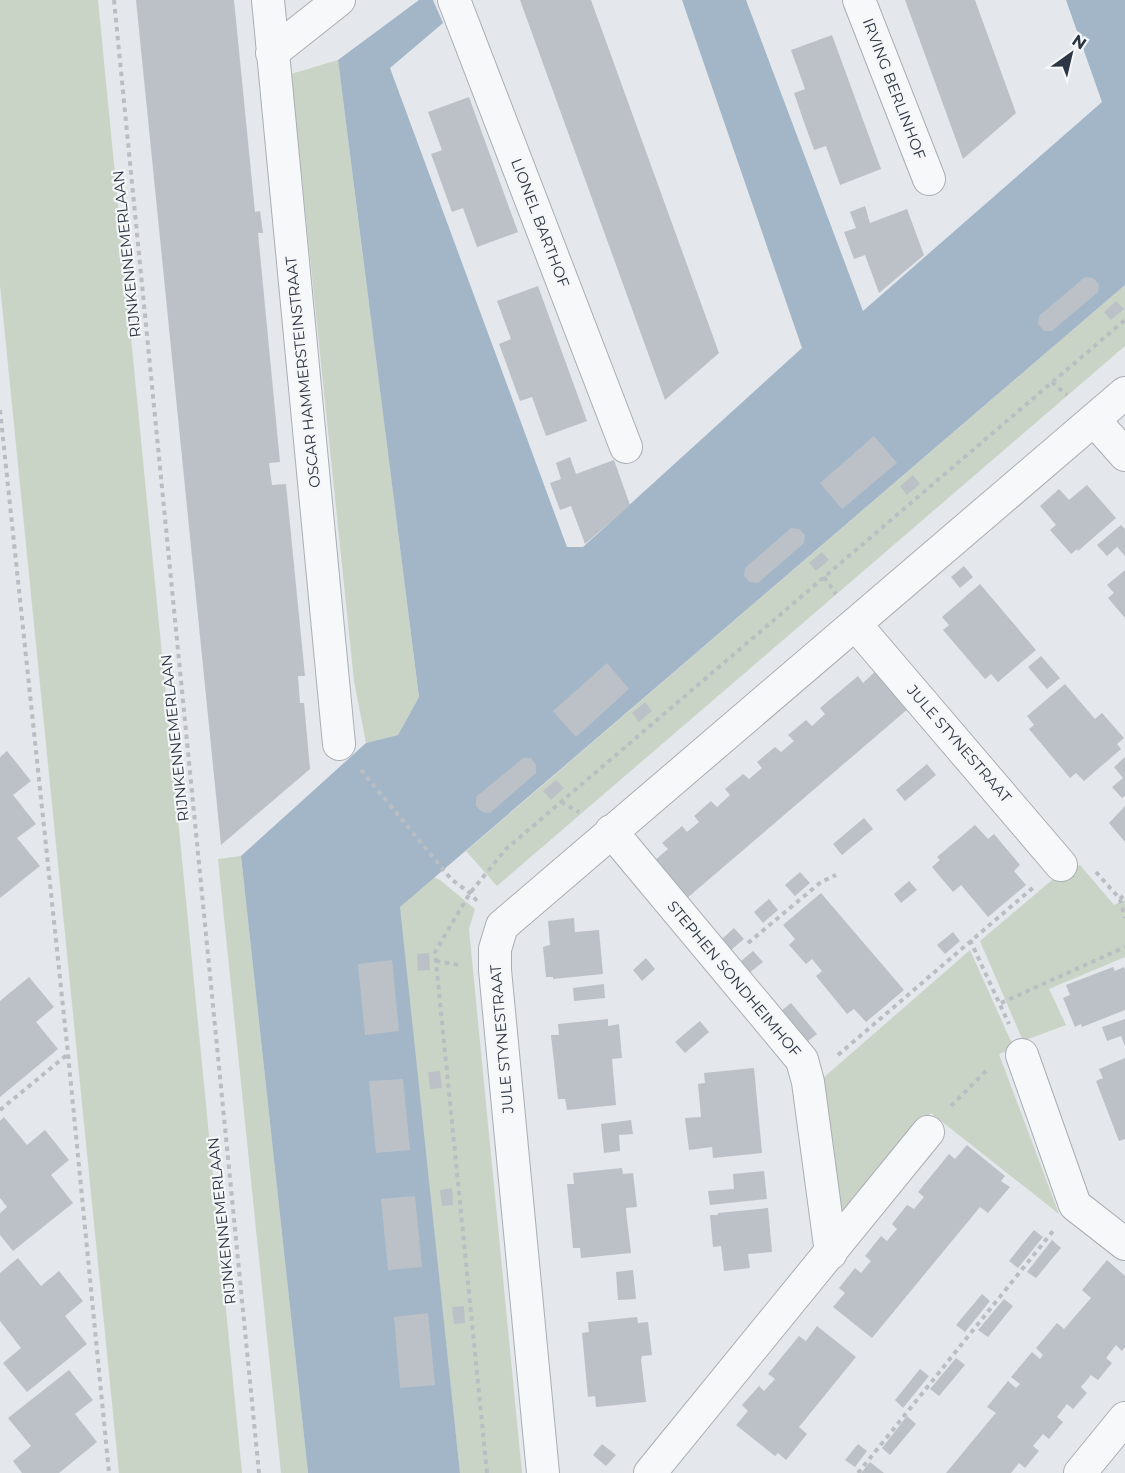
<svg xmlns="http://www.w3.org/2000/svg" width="1125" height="1473" viewBox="0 0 1125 1473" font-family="Montserrat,sans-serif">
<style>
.green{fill:#cad4c6}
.water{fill:#a2b6c8}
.building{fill:#bcc1c8}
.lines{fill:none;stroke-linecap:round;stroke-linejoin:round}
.street-casing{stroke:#a9aeb5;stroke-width:34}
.path{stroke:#babec3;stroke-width:4;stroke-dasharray:4.5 4.5;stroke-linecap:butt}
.street{stroke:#f7f8fa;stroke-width:32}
.labels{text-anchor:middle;stroke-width:4.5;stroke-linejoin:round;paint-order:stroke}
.street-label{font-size:15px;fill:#2d3643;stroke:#f4f6f8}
</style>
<rect width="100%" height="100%" fill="#e4e7eb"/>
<path class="green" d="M0 0H98L242 1473H119L0 285Z
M338 60 419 697 398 735 366 743 354 681 291 74Z
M1125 285V346L497 886 466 851Z
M241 856 308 1473H281L218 859Z
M1080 865 1114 905 1125 900V957L1049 989 1066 1025 1023 1041 980 941 1065 869Z
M434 877 440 880 475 909 469 929 522 1473H460L399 907Z
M970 950 1014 1048 999 1054 1059 1214 931 1113 845 1214 834 1198 822 1079Z"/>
<path class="water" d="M419 0H433L443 23 390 68 567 547H583L802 348 682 0H746L863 311 1102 102 1066 0H1125V285L400 907 460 1473H308L241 856 366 743 398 735 419 697 338 60Z"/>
<path class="building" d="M136 0H234L255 212 260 211 263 233H258L280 462 269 463 272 485 286 484 305 676H298L300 703H304L310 769 221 845Z
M520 0H591L719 353 665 400Z
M905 0H975L1016 113 963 159Z
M832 35 881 169 840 185 826 146 814 150 804 122 794 93 805 89 791 50Z
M469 97 518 232 477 247 463 208 452 212 431 154 442 150 428 112Z
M865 206 870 223 907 209 924 255 879 293 865 255 854 259 844 232 856 228 850 212Z
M1085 277 1093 278 1099 284 1098 292 1052 331H1044L1038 324 1039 316Z
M538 286 587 421 546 436 532 397 520 401 499 344 511 339 497 301Z
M1116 301 1124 309 1111 320 1104 312Z
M874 436 897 463 842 509 820 483Z
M570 457 576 474 614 460 630 505 585 544 571 506 560 510 550 483 561 479 556 463Z
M913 475 920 484 907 495 900 486Z
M1087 485 1116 518 1078 551 1077 549 1071 554 1050 530 1056 525 1040 506 1059 489 1069 500Z
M1121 525 1125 529V556L1117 547 1107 556 1097 545Z
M791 528 799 529 805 535 804 543 758 583 750 582 744 576 745 568Z
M822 552 829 560 816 571 809 563Z
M964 566 973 577 960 588 951 577Z
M1125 570V618L1108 598 1114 593 1107 585Z
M980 584 1036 650 998 682 991 674 985 679 943 630 949 625 942 617Z
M1041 656 1060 678 1047 689 1028 667Z
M607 663 629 689 576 737 553 711Z
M877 670 909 708 686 899 654 861 668 849 662 843 682 826 687 832 699 822 694 816 711 801 717 807 730 795 725 789 743 774 749 779 762 768 757 762 775 747 781 752 794 741 788 735 806 720 812 726 825 714 820 708 858 676 863 683Z
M1065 684 1095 719 1102 713 1124 738 1117 744 1121 749 1084 781 1076 773 1070 778 1029 729 1034 725 1027 716Z
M645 702 652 711 639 722 632 713Z
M7 751 31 781 13 795 36 824 17 838 40 866 0 898V757Z
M1125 757V796L1122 798 1112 787 1123 778 1114 767Z
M523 758H531L536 765V773L490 813 482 812 476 806V797Z
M927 764 936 775 905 801 896 790Z
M556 780 564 788 551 800 543 791Z
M1125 806V842L1109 823Z
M864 818 873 829 842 855 833 844Z
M975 825 988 839 994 834 1020 865 1014 871 1026 885 988 917 961 885 953 892 932 867 940 860 937 857Z
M800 872 810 883 795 896 785 885Z
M909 881 917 890 901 903 894 894Z
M821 893 904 990 866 1022 854 1009 847 1014 816 976 822 971 812 959 806 964 789 945 795 939 783 925Z
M769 899 778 910 763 923 754 912Z
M574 918 575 932 599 930 603 974 553 979V977H546L543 947 550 945 548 921Z
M734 928 744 939 731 950 721 940Z
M953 932 960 941 945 954 937 945Z
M753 951 763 962 749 973 740 962Z
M429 953 430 970 418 971 417 954Z
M646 958 655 969 642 981 633 970Z
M392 960 399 1031 365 1035 358 964Z
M1113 967 1115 971 1124 967 1125 970V1010L1082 1027 1081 1024 1075 1027 1063 998 1070 995 1066 985Z
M29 977 54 1007 36 1022 58 1049 0 1097V1001Z
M604 984 605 998 574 1001 573 988Z
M791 1003 817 1034 808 1041 781 1011Z
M608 1019V1026L619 1024 622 1058 612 1059 616 1105 567 1110 565 1099H558L551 1035H559L558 1024Z
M1125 1019V1046L1121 1036 1107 1041 1102 1027Z
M700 1021 709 1032 685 1053 675 1042Z
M1125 1058V1139L1119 1141 1096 1081 1103 1078 1099 1069Z
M754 1068 762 1153 713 1158 712 1147 689 1150 685 1118 701 1117 698 1084 705 1083 704 1073Z
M440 1071 442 1088 430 1089 428 1072Z
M403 1079 410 1150 376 1153 369 1081Z
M4 1117 27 1145 45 1130 69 1160 51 1175 73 1203 13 1251 0 1235V1213L7 1207 0 1198V1121Z
M631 1120 633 1134 619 1135 620 1151 604 1153 601 1124Z
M967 1145 1005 1176 1001 1181 1010 1187 988 1213 980 1207 872 1338 833 1307 845 1293 839 1288 855 1268 861 1273 871 1261 865 1256 881 1236 887 1241 897 1229 892 1224 907 1205 914 1209 924 1197 918 1192 949 1154 955 1159Z
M622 1168 623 1174 633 1173 637 1207 626 1208V1211L631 1253 581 1258 580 1248H573L567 1184H574L573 1173Z
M764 1171 767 1199 710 1205 708 1191 734 1189 733 1174Z
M452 1188 453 1205 442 1206 440 1190Z
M415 1196 422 1267 388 1270 381 1199Z
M768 1208 772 1252 748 1254 750 1268 724 1271 721 1246 713 1247 710 1215H718V1213Z
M1034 1230 1043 1237 1018 1268 1009 1261Z
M1052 1240 1061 1248 1036 1278 1027 1272Z
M18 1258 41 1286 59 1271 83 1301 65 1316 87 1344 27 1392 3 1363 21 1348 0 1321V1273Z
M1107 1260 1125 1276V1347L1122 1351 1116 1345 1106 1358 1112 1363 1098 1380 1091 1375 1081 1387 1087 1393 1073 1409 1067 1404 1057 1417 1063 1422 1049 1439 1043 1434 1033 1446 1039 1451 1025 1468 1019 1463 1011 1473H946L994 1415 996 1413 987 1407 1008 1381 1016 1388 1020 1384 1011 1377 1032 1352 1040 1359 1042 1356 1043 1355 1036 1348 1057 1323 1064 1329 1091 1298 1082 1290Z
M633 1270 636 1299 618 1300 616 1272Z
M982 1294 990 1301 965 1332 956 1325Z
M1004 1299 1013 1306 988 1337 978 1330Z
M464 1306 465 1323 454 1324 452 1307Z
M428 1313 435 1385 400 1388 394 1317Z
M637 1317 638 1323 648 1322 652 1355 642 1356 641 1359 646 1402 596 1407 595 1396 588 1397 582 1333 589 1332 588 1322Z
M817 1326 856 1357 799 1427 807 1434 786 1460 778 1453 775 1456 736 1425 748 1411 742 1405 759 1386 764 1391 775 1379 768 1374 799 1336 806 1341Z
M956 1358 965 1365 939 1396 930 1389Z
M920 1369 929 1376 903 1408 895 1400Z
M69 1370 93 1400 75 1414 97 1442 59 1473H22L13 1461 31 1446 8 1418Z
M907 1416 916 1424 890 1455 882 1448Z
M602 1444 616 1455 606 1466 593 1455Z
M858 1444 867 1451 855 1467 845 1460Z
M870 1462 884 1473H861Z"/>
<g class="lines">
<g class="street-casing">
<path id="street" d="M268 0 339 744
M454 0 626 447
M859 0 929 179
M272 53 339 0
M1094 420 1125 455
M856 625 1061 865
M611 831 802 1060 808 1082 831 1253
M1022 1055 1075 1205 1125 1244
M543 1473 495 970V949L502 926 1125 393
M650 1473 928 1132
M1080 1473 1125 1418"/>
</g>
<path class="path" d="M114 0 259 1473
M1052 382 1067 395
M0 410 68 1054 109 1473
M824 577 836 594
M361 770 451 879 470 893 477 901
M561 802 579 812
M1096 872 1120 899 1125 894
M1120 899 1125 918
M970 940 1009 1024
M748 943 821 882 836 875
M436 961 459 965
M1001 1003 1125 947
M838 1055 1035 886
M951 1106 988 1069
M0 1110 68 1054
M487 1473 435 952 470 893 506 849 1125 320
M858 1473 1053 1231"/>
<use href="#street" class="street"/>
</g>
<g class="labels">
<g class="street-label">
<text transform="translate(894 89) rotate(69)" y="5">IRVING BERLINHOF</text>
<text transform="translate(540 223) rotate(69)" y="5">LIONEL BARTHOF</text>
<text transform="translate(127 254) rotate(-96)" y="5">RIJNKENNEMERLAAN</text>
<text transform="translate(303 372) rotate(-96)" y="5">OSCAR HAMMERSTEINSTRAAT</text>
<text transform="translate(175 738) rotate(-96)" y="5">RIJNKENNEMERLAAN</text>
<text transform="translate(959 744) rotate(49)" y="5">JULE STYNESTRAAT</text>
<text transform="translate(734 979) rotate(50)" y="5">STEPHEN SONDHEIMHOF</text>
<text transform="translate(502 1039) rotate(-95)" y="5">JULE STYNESTRAAT</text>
<text transform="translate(222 1221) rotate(-96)" y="5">RIJNKENNEMERLAAN</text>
</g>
</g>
<g transform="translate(1071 54) rotate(34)" stroke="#f4f6f8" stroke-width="4.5" paint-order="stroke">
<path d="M0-4.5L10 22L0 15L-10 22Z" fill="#2d3643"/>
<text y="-9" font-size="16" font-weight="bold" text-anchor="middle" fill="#2d3643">N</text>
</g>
</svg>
